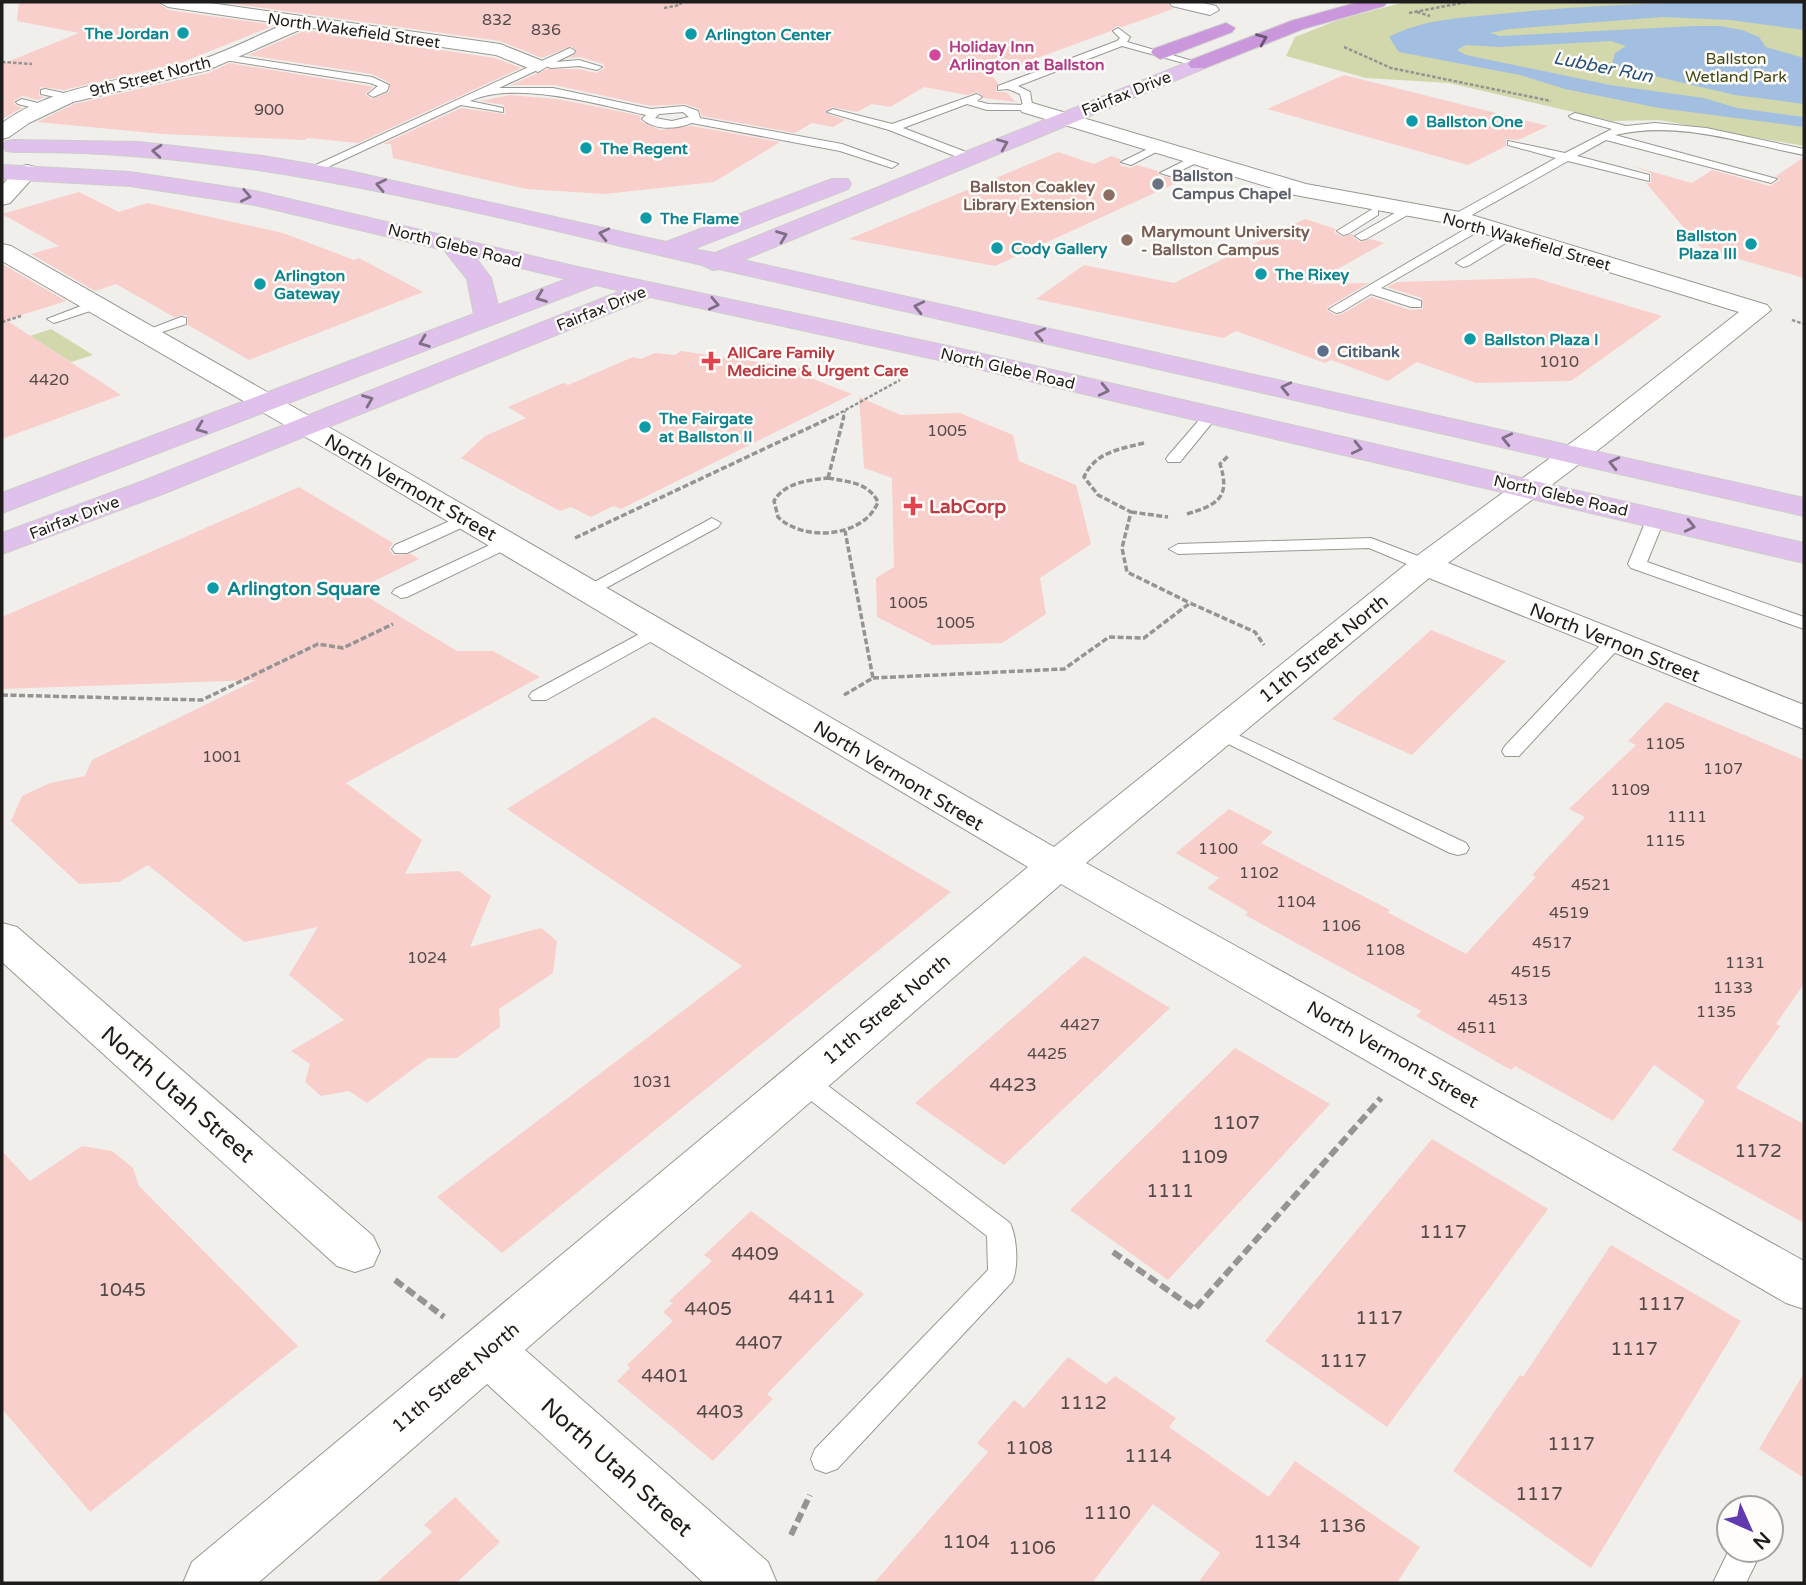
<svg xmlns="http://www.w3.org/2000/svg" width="1806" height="1585" viewBox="0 0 1806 1585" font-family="'Varela Round',sans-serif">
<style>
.green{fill:#d2d7ac}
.water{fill:#a2bfe1}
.building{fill:#f8cfcb}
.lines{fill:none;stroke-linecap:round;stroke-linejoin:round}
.service-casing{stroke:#999894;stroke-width:2}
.minor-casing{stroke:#999894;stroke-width:2}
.primary-casing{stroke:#cecdcd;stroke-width:2}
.motorway-casing{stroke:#cecdcd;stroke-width:2}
.path-far2{stroke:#969492;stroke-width:2.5;stroke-dasharray:3.5 2;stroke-linecap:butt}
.path-far1{stroke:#969492;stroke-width:3.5;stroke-dasharray:6 2.5;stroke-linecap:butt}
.path{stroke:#969492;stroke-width:6;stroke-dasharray:10 4.5;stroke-linecap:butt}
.service{fill:#fff;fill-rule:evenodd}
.minor{fill:#fff;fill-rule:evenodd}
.primary{fill:#dfc1eb;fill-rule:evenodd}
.motorway{fill:#ca97dd;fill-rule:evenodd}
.oneway{stroke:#6b5473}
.oneway2{stroke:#7e6f84}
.culture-dot{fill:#0f9aa8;stroke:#fefdf9;stroke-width:2.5}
.hotel-dot{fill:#d1479c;stroke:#fefdf9;stroke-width:2.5}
.worship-dot{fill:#6b7280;stroke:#fefdf9;stroke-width:2.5}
.education-dot{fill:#8d6e63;stroke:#fefdf9;stroke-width:2.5}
.service-dot{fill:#5c6f8a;stroke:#fefdf9;stroke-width:2.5}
.health-dot{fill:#e0444e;stroke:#fefdf9;stroke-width:2.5}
.labels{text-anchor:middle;stroke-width:5;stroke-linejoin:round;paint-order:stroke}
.number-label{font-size:16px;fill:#544a48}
.far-street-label{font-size:16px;fill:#1e1d1c;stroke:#fefdf9}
.far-culture-label{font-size:16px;font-weight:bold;fill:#0d838f;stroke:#fefdf9;text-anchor:start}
.far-hotel-label{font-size:16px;font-weight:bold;fill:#b23c85;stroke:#fefdf9;text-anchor:start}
.far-park-label{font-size:16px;fill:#454816;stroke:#fefdf9}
.far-worship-label{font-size:16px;font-weight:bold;fill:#5b616d;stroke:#fefdf9;text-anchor:start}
.far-education-label{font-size:16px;font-weight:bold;fill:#785e54;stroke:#fefdf9;text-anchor:end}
.far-service-label{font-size:16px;font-weight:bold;fill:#4e5e75;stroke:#fefdf9;text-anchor:start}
.far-health-label{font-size:16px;font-weight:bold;fill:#be3a42;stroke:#fefdf9;text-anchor:start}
.far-water-label{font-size:18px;font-style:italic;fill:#28507d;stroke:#fefdf9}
.street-label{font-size:19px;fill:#1e1d1c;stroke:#fefdf9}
.health-label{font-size:19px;font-weight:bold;fill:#be3a42;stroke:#fefdf9;text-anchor:start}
.culture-label{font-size:19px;font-weight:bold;fill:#0d838f;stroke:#fefdf9;text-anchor:start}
.near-number-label{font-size:19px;fill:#544a48}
.near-street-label{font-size:23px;fill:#1e1d1c;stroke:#fefdf9}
</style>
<rect width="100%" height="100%" fill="#f1efeb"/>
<path class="green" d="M1405 2H1804V146L1659 120 1612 121 1449 83 1366 78 1286 56 1295 37 1338 20Z
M51 329 93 355 71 362 30 336Z"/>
<path class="water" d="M1699 2 1804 3V30L1730 20 1663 17 1509 29 1490 33 1500 36 1695 26H1720L1742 30 1759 37 1766 47 1804 58V104L1735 95 1624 69 1612 64 1615 53 1626 46 1611 41 1499 47 1466 45 1457 50 1466 55 1610 85 1704 98 1737 108 1804 117V127L1659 108 1565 89 1520 75 1399 52 1389 37C1423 19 1461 18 1499 14 1566 7 1632 4 1699 2Z"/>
<path class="building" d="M19 2H157L168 10 275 25 183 62 64 90 40 87 39 96 44 97 38 100 23 96 15 100 14 104 22 108 2 119V64L79 33 17 21Z
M220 2H1166L1173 9 1122 27 1117 26 1111 31 991 75 998 83 996 92H1006L1016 102 984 98 978 92 967 95 924 87 890 107 872 104 857 112 832 107 825 113 845 120 833 127 812 123 795 133 702 116 699 109 685 104 651 106 554 85H511L547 69H579L596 73 605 68 603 64 580 57 569 58 577 52 571 46 542 58 500 41Z
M306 30 495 58 521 68 358 143 308 138 304 140 163 134 37 122 74 104 209 73 229 63 369 86 373 87 365 94 372 99 389 92 390 83 372 74 248 55Z
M1344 75 1548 126 1518 140 1506 139V146L1468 165 1267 109Z
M510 95 556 99 604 108 641 116 640 121 660 130 692 126 780 142 714 182 605 194 527 189 469 176 393 158 391 144H383L461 108 505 114 504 105 480 101Z
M1058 152 1094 164 1111 156 1120 159V165L1130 168 1137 165 1158 171 1159 176 1185 179 995 266 849 239Z
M1804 157V278L1701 248 1646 183H1651V173L1632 166 1692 183 1712 170 1770 186 1780 180 1776 176Z
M79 192 119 212 147 203 283 233 354 260 359 258 423 292 249 360 188 325 187 315 174 317 116 284 95 291 31 254 59 246 2 214Z
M1305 219 1336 229 1334 232 1342 237 1353 234 1354 238 1360 242 1371 239 1384 243 1311 284 1369 283 1328 307 1327 310 1335 315 1342 314 1371 297 1410 310 1423 309 1422 298 1387 287 1397 282 1535 278 1662 316 1571 381 1476 383 1417 362 1388 381 1331 360 1325 363 1236 331 1223 338 1036 299 1084 265 1174 283Z
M2 264 66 301 6 320 121 395 2 439Z
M681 351 807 369 803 375 852 394 621 509 613 506 591 517 571 507 560 511 461 458 485 436 526 418 508 407 563 383 568 385 633 357 641 359 655 353 675 355Z
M859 397 901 415 960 413 1013 435 1019 461 1076 485 1091 544 1040 578 1046 614 1002 643 933 645 877 617 876 578 894 567 892 478 864 468Z
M299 487 393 543 389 549 393 555 411 554 419 559 356 590 457 651H493L540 677 346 783 422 840 405 874 459 871 491 896 470 947 541 928 557 941 553 973 499 1009 500 1027 457 1058H428L367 1103 349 1091 321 1096 305 1082 310 1064 291 1051 344 1020 289 975 318 927 244 942 148 865 119 882 79 884 11 821 22 796 50 783 85 776 92 760 256 680 2 689V617Z
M1431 630 1506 661 1412 755 1332 719Z
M1666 702 1804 760V984L1776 1024 1780 1026 1736 1088 1804 1124V1223L1672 1150 1705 1101 1654 1065 1613 1121 1515 1066 1511 1070 1416 1016 1421 1011 1245 915 1248 912 1207 888 1219 878 1176 853 1229 809 1273 832 1261 843 1390 910 1387 912 1466 954 1536 877 1532 875 1585 817 1569 809 1636 745 1628 741Z
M654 717 951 892 502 1253 437 1197 742 966 507 809Z
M1084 956 1170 1008 1004 1165 915 1103Z
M1235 1048 1330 1104 1168 1280 1070 1210Z
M1432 1139 1548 1209 1387 1427 1265 1341Z
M82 1146 112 1151 133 1168 139 1186 298 1346 90 1512 2 1409V1151L30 1181Z
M751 1211 864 1294 767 1394 773 1399 713 1461 617 1381 630 1368 627 1365 673 1321 663 1312 673 1303 669 1301 712 1261 704 1255Z
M1611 1245 1741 1321 1591 1568 1453 1471 1520 1375 1523 1377Z
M1068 1357 1106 1384 1115 1376 1176 1418 1169 1427 1269 1497 1295 1461 1420 1547 1397 1583H1198L1220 1553 1153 1504 1092 1583H874L988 1452 977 1443 1014 1400 1024 1408Z
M1804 1373V1478L1759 1449Z
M455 1497 500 1542 456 1583H376L432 1532 424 1525Z"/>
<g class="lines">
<g class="service-casing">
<path id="service" d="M1118 28 1130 37 1127 42 1203 64 1198 67 1122 46 1018 86 1030 92 1033 110H987L967 104 903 128 974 155V161L970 162 889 130 827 112 833 109 892 124 977 94 982 97 977 101 988 104 1023 105 1020 94 1008 89 998 90V86L1117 41 1120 38 1113 31Z
M570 48 575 51 574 53 556 62 579 60 602 67 597 70 579 66 551 68 546 66 499 88H553L651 109 684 106 698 111 700 118 842 144 898 164 892 168 840 151 692 123C676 129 656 131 642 119L646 115C597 104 516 80 470 101L503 108V112L461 105 315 173 305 170ZM683 112 689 117 672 121 655 118 659 114Z
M222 54 372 77 389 85 387 91 373 97 368 94 378 86 370 83 218 59 217 57Z
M45 89 73 95 74 97 69 100 41 94V90Z
M22 99 46 105 48 107 42 110 18 104 16 102Z
M1575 113 1626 126 1655 123 1706 128 1804 149V155C1742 143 1678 120 1615 135L1777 179 1771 183 1606 140 1577 156 1649 175V181L1568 161 1461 221H1453V215L1556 158 1508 145V141L1565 153 1612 129 1571 118 1569 116Z
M1156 145 1166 147 1131 165 1121 162Z
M1194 156 1204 159 1170 176 1160 173Z
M1407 206 1413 210 1411 213 1366 239 1361 240 1355 236Z
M1374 208 1378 209V215L1348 234 1343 235 1337 231Z
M1479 221 1485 225 1484 228 1381 288 1421 301V307H1411L1371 294 1341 312 1336 313 1329 309Z
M1509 231 1514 232V238L1468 266 1463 267 1456 263Z
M94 301 99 302V308L54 323 47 319Z
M181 317 186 318V324L144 338 137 334Z
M1211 410 1216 412 1219 415 1216 418 1180 462H1168L1166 459 1168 456 1206 412Z
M1656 513 1665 518 1647 562 1804 617V629L1631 568 1628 564 1647 518Z
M466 514 475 519 472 523 407 553H395L392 549 395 545Z
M712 518 721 523 718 527 593 595H581L578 591Z
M505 538 514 543 511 547 407 597 401 598 392 593 395 589Z
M1371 538 1431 561 1434 565 1431 569H1419L1369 548 1178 554 1169 549 1178 544Z
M656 625 665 631 663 635 546 700H532L529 696 532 692Z
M1614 636 1621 638 1623 642 1621 646 1519 756H1505L1502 751 1505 746 1607 638Z
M1219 726 1466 843 1469 848 1466 853 1458 855 1450 853 1212 736 1209 732 1212 728Z
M802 1070 811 1073 1010 1223C1017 1238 1019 1267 1012 1282L837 1469 826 1473 815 1469 811 1459 815 1449 988 1270 987 1236 793 1087 789 1080 793 1073Z
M1729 1550H1762L1746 1583H1713Z"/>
</g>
<g class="minor-casing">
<path id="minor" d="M159 2H203L500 44 545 62 548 66 538 72 496 55 306 27 208 70 73 102 29 123 9 137 2 139V123C56 84 122 82 184 65 219 55 251 39 284 24L168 7Z
M1169 2H1198L1216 6 1219 10 1210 15 1172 6Z
M1029 102 1306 184 1465 213 1767 305 1771 310 1607 443 1448 563 1804 705V729L1429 578 1086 863 1804 1261V1309L1786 1303 1061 884 525 1350 768 1562 777 1583H704L487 1384 258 1583H183L192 1562 1028 867 340 457 2 261V244L11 246 360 445 1054 847 1414 558 1587 431 1739 312 1453 224 1295 195 1022 112 1019 108 1022 104Z
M27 165 35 167 38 172 10 203 2 205V185L19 167Z
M2 923 17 927 373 1236 380 1251 373 1266 355 1272 337 1266 2 962Z"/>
</g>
<g class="primary-casing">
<path id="primary" d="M1198 58 1208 64 1205 68 743 260 1804 498V516L719 269 713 270 702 265C475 213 249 149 14 152L6 151 3 146 6 141 14 140 139 142 263 156 345 170 666 242 832 179H848L851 184 848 189 693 249 715 253Z
M2 165 130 172 255 191 578 267 948 346 1804 543V563L948 362 650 297 165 493 2 554V533L143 481 621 291 596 285 2 513V493L474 314 467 279 444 250 255 205 130 186 2 179ZM475 257 567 279 498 305 491 278Z"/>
</g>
<g class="motorway-casing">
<path id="motorway" d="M1359 2H1387L1384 6 1303 29 1205 68H1191L1188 64 1191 60 1291 21Z
M1226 23 1235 28 1232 32 1167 57 1160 59 1151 53 1153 49Z"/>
</g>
<path class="path-far2" d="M664 8 680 5 681 2
M1417 12 1430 16
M1409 13 1467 2
M1344 47 1391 68 1551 101
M2 62 32 64
M1792 320 1804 324
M2 322 21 316
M831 418 900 380
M843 418 845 411"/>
<path class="path-far1" d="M1144 443C1120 449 1095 452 1084 477L1098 495 1131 512 1122 548 1127 572 1190 603
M828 478C848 482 868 482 878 502 864 538 803 542 778 517L774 501C784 483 808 480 828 478Z
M828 478 844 416
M1131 512 1168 517
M1187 514C1217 505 1231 498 1220 464L1228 456
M575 538 834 416
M873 678 1064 669 1109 637 1144 638 1190 603 1255 632 1264 645
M2 695 202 700 318 644 343 648 393 624
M844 695 873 678 845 531"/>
<path class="path" d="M1113 1252 1195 1309 1381 1098
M395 1280 444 1317
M791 1535 810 1495"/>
<use href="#service" class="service"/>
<use href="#minor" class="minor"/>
<use href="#primary" class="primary"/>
<use href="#motorway" class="motorway"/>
</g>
<defs><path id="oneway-chevron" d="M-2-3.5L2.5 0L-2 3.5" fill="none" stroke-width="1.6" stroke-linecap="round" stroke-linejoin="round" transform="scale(1.75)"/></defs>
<use class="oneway" href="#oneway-chevron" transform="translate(1262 39) rotate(-22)"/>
<g class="oneway2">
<use href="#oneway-chevron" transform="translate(1003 144) rotate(-23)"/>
<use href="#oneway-chevron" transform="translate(157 151) rotate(-175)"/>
<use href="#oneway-chevron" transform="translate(381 185) rotate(-168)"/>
<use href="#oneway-chevron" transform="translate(246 196) rotate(11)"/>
<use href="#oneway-chevron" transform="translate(604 234) rotate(-167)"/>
<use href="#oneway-chevron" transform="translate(782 236) rotate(-21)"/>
<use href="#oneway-chevron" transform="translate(541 297) rotate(159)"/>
<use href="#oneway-chevron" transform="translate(714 304) rotate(12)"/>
<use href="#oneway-chevron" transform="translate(919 307) rotate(-167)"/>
<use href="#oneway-chevron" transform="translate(1040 334) rotate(-168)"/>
<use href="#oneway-chevron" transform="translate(424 342) rotate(159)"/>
<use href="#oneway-chevron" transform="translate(1286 388) rotate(-167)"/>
<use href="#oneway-chevron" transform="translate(1104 390) rotate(13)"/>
<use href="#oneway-chevron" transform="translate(368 400) rotate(-22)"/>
<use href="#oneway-chevron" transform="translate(201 428) rotate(159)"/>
<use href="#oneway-chevron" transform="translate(1507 439) rotate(-167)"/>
<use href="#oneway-chevron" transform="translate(1357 448) rotate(13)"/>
<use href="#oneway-chevron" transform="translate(1614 463) rotate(-167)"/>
<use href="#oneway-chevron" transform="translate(1690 526) rotate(13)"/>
</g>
<g class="culture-dot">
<circle cx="183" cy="33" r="7"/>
<circle cx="691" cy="34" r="7"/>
<circle cx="1412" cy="121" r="7"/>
<circle cx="586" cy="148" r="7"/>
<circle cx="646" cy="218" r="7"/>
<circle cx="1751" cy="244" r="7"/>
<circle cx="997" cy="248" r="7"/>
<circle cx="1261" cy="274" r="7"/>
<circle cx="260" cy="284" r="7"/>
<circle cx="1470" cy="339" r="7"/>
<circle cx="645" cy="427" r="7"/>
<circle cx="213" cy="588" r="7"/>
</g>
<circle class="hotel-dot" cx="935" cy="55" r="7"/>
<circle class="worship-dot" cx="1158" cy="184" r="7"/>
<g class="education-dot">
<circle cx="1109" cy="195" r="7"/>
<circle cx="1127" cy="240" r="7"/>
</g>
<circle class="service-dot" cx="1323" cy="351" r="7"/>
<g class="health-dot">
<path d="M707.5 350.5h7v7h7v7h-7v7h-7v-7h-7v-7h7z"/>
<path d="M909.5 495.5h7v7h7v7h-7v7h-7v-7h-7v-7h7z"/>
</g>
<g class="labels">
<g class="number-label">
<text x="497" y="25">832</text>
<text x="546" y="35">836</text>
<text x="269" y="115">900</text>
<text x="1559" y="367">1010</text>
<text x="49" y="385">4420</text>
<text x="947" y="436">1005</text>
<text x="908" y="608">1005</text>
<text x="955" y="628">1005</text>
<text x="1665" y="749">1105</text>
<text x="222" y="762">1001</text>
<text x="1723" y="774">1107</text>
<text x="1630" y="795">1109</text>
<text x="1687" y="822">1111</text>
<text x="1665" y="846">1115</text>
<text x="1218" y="854">1100</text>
<text x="1259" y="878">1102</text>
<text x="1591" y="890">4521</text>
<text x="1296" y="907">1104</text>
<text x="1569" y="918">4519</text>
<text x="1341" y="931">1106</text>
<text x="1552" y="948">4517</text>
<text x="1385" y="955">1108</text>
<text x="427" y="963">1024</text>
<text x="1745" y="968">1131</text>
<text x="1531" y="977">4515</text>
<text x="1733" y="993">1133</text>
<text x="1508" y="1005">4513</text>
<text x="1716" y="1017">1135</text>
<text x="1080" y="1030">4427</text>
<text x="1477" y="1033">4511</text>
<text x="1047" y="1059">4425</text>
<text x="652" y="1087">1031</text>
</g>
<g class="far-street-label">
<text transform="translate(354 30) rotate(8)" y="6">North Wakefield Street</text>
<text transform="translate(150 76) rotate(-14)" y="6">9th Street North</text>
<text transform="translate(1126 93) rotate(-22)" y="6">Fairfax Drive</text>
<text transform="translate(1527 241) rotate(16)" y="6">North Wakefield Street</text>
<text transform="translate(455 245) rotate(14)" y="6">North Glebe Road</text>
<text transform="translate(601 308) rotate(-22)" y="6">Fairfax Drive</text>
<text transform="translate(1008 368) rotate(13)" y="6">North Glebe Road</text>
<text transform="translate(1561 495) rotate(13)" y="6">North Glebe Road</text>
<text transform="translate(74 517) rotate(-21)" y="6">Fairfax Drive</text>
</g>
<g class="far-culture-label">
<text x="169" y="39" text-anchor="end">The Jordan</text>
<text x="705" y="40">Arlington Center</text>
<text x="1426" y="127">Ballston One</text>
<text x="600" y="154">The Regent</text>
<text x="660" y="224">The Flame</text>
<text x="1737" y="241" text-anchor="end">Ballston<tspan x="1737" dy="18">Plaza III</tspan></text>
<text x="1011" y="254">Cody Gallery</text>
<text x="1275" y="280">The Rixey</text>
<text x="274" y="281">Arlington<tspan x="274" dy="18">Gateway</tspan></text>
<text x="1484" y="345">Ballston Plaza I</text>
<text x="659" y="424">The Fairgate<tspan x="659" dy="18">at Ballston II</tspan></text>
</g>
<g class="far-hotel-label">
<text x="949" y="52">Holiday Inn<tspan x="949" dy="18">Arlington at Ballston</tspan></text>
</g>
<g class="far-park-label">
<text x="1736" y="64">Ballston<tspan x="1736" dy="18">Wetland Park</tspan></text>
</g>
<g class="far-worship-label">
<text x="1172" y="181">Ballston<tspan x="1172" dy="18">Campus Chapel</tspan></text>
</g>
<g class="far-education-label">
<text x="1095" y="192">Ballston Coakley<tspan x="1095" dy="18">Library Extension</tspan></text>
<text x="1141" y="237" text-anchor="start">Marymount University<tspan x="1141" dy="18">- Ballston Campus</tspan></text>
</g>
<g class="far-service-label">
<text x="1337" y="357">Citibank</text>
</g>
<g class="far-health-label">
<text x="727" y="358">AllCare Family<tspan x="727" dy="18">Medicine &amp; Urgent Care</tspan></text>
</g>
<g class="far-water-label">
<text transform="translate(1603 67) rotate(11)" y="6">Lubber Run</text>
</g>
<g class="street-label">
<text transform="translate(411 487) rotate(30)" y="7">North Vermont Street</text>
<text transform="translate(1615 642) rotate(22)" y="7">North Vernon Street</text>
<text transform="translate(1323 648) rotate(-39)" y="7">11th Street North</text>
<text transform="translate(899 775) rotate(31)" y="7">North Vermont Street</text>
<text transform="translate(886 1009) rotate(-40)" y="7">11th Street North</text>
<text transform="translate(1393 1054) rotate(30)" y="7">North Vermont Street</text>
<text transform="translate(455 1377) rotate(-40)" y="7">11th Street North</text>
</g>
<g class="health-label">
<text x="929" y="513">LabCorp</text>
</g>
<g class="culture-label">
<text x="227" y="595">Arlington Square</text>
</g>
<g class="near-number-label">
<text x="1013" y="1091">4423</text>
<text x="1236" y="1129">1107</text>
<text x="1758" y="1157">1172</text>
<text x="1204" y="1163">1109</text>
<text x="1170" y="1197">1111</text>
<text x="1443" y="1238">1117</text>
<text x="755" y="1260">4409</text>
<text x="122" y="1296">1045</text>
<text x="812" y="1303">4411</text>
<text x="1661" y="1310">1117</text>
<text x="708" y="1315">4405</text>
<text x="1379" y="1324">1117</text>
<text x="759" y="1349">4407</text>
<text x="1634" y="1355">1117</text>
<text x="1343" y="1367">1117</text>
<text x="665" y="1382">4401</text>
<text x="1083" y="1409">1112</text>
<text x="720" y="1418">4403</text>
<text x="1571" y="1450">1117</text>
<text x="1029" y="1454">1108</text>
<text x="1148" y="1462">1114</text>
<text x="1539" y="1500">1117</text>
<text x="1107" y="1519">1110</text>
<text x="1342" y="1532">1136</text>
<text x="966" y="1548">1104</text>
<text x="1277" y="1548">1134</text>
<text x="1032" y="1554">1106</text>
</g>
<g class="near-street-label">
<text transform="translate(178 1094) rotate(41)" y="8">North Utah Street</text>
<text transform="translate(617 1467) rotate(42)" y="8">North Utah Street</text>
</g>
</g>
<rect width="1806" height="1585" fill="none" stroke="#1e1d1c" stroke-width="7"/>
<g transform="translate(1750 1529) rotate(135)"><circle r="33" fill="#fefdf9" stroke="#a4a3a1" stroke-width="2"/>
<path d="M0-5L12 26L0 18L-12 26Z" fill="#613ab2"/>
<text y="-10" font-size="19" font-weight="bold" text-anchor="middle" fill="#1e1d1c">N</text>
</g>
</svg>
